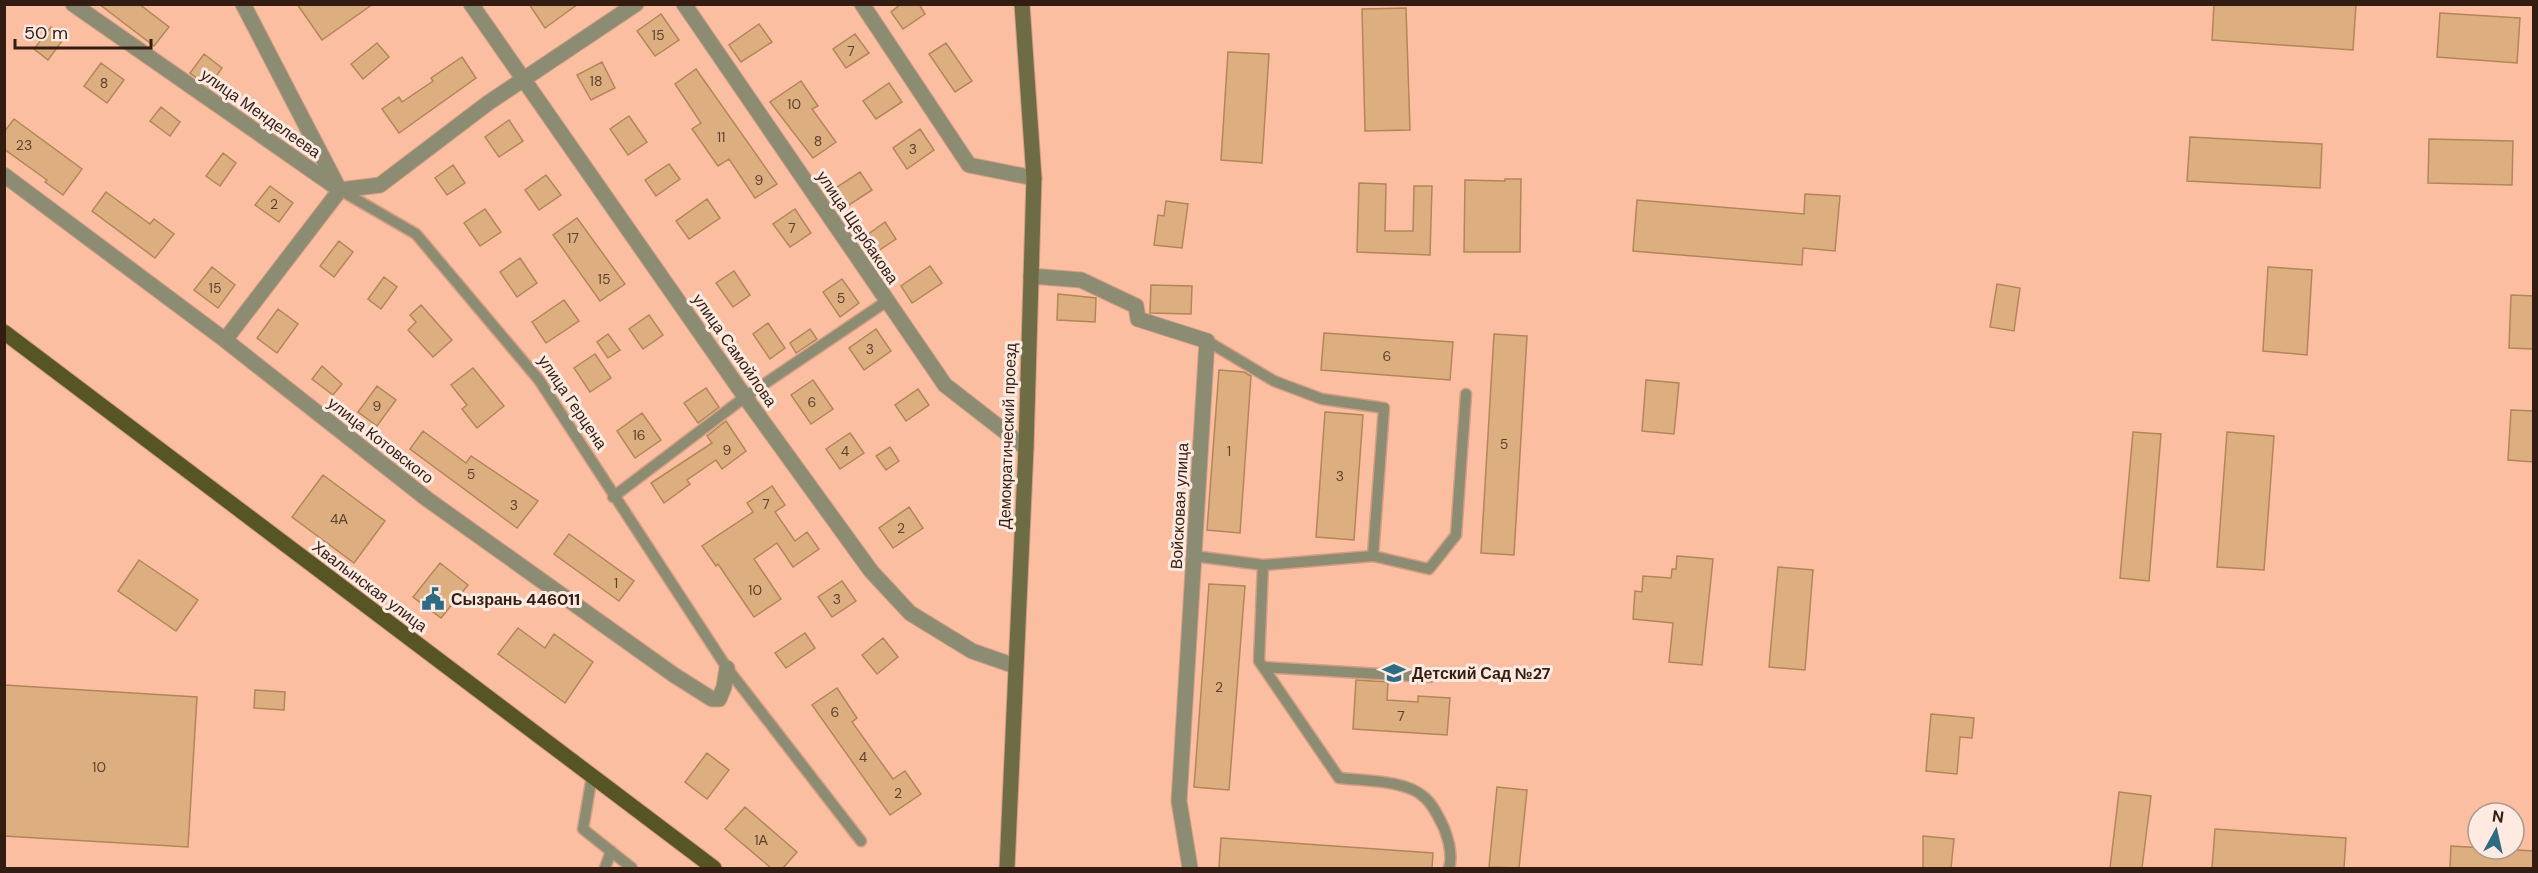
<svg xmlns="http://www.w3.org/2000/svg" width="2538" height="873" viewBox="0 0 2538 873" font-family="'DM Sans',sans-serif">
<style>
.building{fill:#ddaf80;stroke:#b28658;stroke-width:1.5}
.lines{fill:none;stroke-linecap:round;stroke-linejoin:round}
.lane-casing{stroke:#d49e84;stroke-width:13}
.street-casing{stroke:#d49e84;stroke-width:17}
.secondary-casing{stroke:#d49e84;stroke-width:17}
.primary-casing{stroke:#d49e84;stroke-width:17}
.lane{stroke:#8c8c72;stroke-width:10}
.street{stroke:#8c8c72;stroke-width:15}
.secondary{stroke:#6d6c45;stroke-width:15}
.primary{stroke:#575523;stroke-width:15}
.labels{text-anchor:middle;stroke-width:6;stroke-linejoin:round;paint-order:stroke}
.number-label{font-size:14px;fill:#5e412d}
.street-label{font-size:16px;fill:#331c11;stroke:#feeae1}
.poi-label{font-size:16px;font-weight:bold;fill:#331c11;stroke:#feeae1;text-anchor:start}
</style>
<rect width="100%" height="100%" fill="#fcbea1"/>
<path class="building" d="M99 4H139L169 27 154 46Z
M297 4H373L322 40Z
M529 4H578L545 28Z
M901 4H919L925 14 903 29 891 12Z
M2214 4H2356L2353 50 2212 40Z
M1406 8 1410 130 1365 131 1362 9Z
M2440 13 2520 18 2517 63 2437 57Z
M661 14 679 40 655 56 637 31Z
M759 24 772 42 741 62 729 45Z
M51 27 65 37 48 60 34 49Z
M855 34 869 53 846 68 833 49Z
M377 43 389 57 363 79 351 64Z
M946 43 972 81 955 92 929 54Z
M1228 52 1269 54 1262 163 1221 160Z
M204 54 222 68 209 87 190 73Z
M462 57 476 78 399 133 382 109 399 97 402 102 433 81 431 78Z
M602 62 615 88 591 100 577 75Z
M101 63 124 80 107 103 84 86Z
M696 69 777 184 755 198 729 159 718 166 692 129 701 123 675 84Z
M801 81 818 106 812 109 836 142 813 158 770 102Z
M889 83 902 102 876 119 863 101Z
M161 107 180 122 170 136 150 121Z
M629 116 647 142 628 155 610 129Z
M14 119 82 169 63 195 45 182 47 180 4 149V132Z
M509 120 523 141 499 157 485 137Z
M920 129 934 150 907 169 893 148Z
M2190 137 2322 144 2320 188 2187 181Z
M2429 139 2513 141 2512 185 2428 183Z
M223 153 236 163 220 186 206 176Z
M669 164 680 179 656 196 645 180Z
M453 165 465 183 447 195 435 178Z
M860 172 872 190 846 207 834 189Z
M546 175 561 195 539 210 525 190Z
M1505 179H1521L1520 252H1464L1465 180 1505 181Z
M1359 183 1386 184 1385 231H1413L1414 186H1432L1430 255 1357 252Z
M270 186 293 203 279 222 255 205Z
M106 192 150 224 154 219 174 234 155 258 92 211Z
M1805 194 1840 196 1835 251 1803 248 1802 265 1633 251 1637 200 1804 214Z
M707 199 720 218 689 239 676 221Z
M1166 201 1188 204 1182 248 1154 245 1158 215 1164 216Z
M485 209 501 232 480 246 464 223Z
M795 209 811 233 790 247 773 224Z
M577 218 625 284 600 301 553 235Z
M885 222 896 239 878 251 867 235Z
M339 241 353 252 334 277 320 266Z
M520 258 537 283 517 297 500 272Z
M930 266 942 283 912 303 901 286Z
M212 267 235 285 218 308 194 290Z
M2268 267 2312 270 2307 355 2263 351Z
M734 271 750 295 733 307 716 283Z
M384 277 397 287 381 309 368 299Z
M842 279 859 303 840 317 823 292Z
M1997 284 2020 288 2014 331 1990 327Z
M1151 285 1192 286 1191 314 1150 313Z
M1058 294 1096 298 1095 322 1057 320Z
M2511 295 2534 296V349L2509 348Z
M564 300 579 321 546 343 532 322Z
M421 305 452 340 433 357 408 330 416 322 410 315Z
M278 309 298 324 277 353 257 338Z
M649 315 663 335 643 349 629 329Z
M768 323 785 348 770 359 753 334Z
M810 329 817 339 796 353 790 343Z
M876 329 891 351 864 370 849 348Z
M1324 333 1453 342 1450 380 1321 370Z
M608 334 620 350 608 358 597 342Z
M1494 334 1527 336 1514 555 1481 553Z
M595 354 611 378 590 392 574 368Z
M322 366 342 384 333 395 312 379Z
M473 368 504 406 477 428 462 409 467 405 451 385Z
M1219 370 1244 372 1251 376 1240 533 1207 530Z
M813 380 833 409 811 424 791 395Z
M1646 380 1679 383 1674 434 1642 431Z
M377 386 396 400 377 426 358 412Z
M706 388 719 407 698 423 684 403Z
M918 389 929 405 906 421 895 405Z
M2511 410 2534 411V462L2508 460Z
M1325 412 1363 415 1354 540 1316 537Z
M642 413 661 440 635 458 617 431Z
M726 421 746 451 722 469 716 460 687 480 690 484 664 503 651 483 712 443 707 436Z
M423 431 466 463 471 456 538 501 517 528 410 449Z
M2133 432 2161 434 2149 581 2120 578Z
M2227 432 2274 436 2264 570 2217 567Z
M850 433 864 453 840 469 826 449Z
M890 447 899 461 886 470 876 456Z
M323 475 385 521 354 563 292 517Z
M772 486 785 505 775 512 795 541 807 532 819 549 793 567 777 543 754 559 781 599 754 617 718 564 716 566 702 546 753 512 747 503Z
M909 507 923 528 893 548 879 528Z
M569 534 634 581 619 601 554 554Z
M1677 556 1713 559 1702 665 1669 662 1673 623 1633 619 1635 591 1642 592 1643 576 1671 578 1672 569H1676Z
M139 560 198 600 176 631 118 591Z
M440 563 468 585 441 618 413 597Z
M1778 567 1813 570 1805 670 1769 667Z
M842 581 856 601 832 617 818 597Z
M1209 584 1245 586 1229 790 1194 787Z
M518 628 545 648 554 634 593 662 565 703 498 654Z
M805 633 815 648 786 668 775 653Z
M883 638 898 657 877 674 862 655Z
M1356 680 1388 682 1387 700 1418 702V696L1450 698 1447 735 1353 729Z
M4 685 197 697 188 847 4 836Z
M837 688 857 718 852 722 893 779 905 771 921 794 890 815 812 705Z
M255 690 285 692 284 710 254 708Z
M1931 714 1974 718 1972 738 1960 737 1957 774 1926 771Z
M707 753 729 770 707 799 685 782Z
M1497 787 1527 790 1519 868 1489 867Z
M2119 792 2151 796 2142 868H2110Z
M745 807 797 852 783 868H771L725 829Z
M2215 829 2346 838 2344 868H2212Z
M1923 836 1954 839 1951 868H1923Z
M1221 838 1433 853 1432 868H1219Z
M2451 846 2534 851V868H2450Z"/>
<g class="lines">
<g class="lane-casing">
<path id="lane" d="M340 190 416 234 539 380 727 668 861 841
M1207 341 1274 381 1322 399 1384 408 1373 556 1263 565 1259 661 1339 778C1363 781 1406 780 1424 797 1433 804 1439 818 1444 828 1449 841 1453 855 1449 868
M613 497 745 397 887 301
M1194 556 1263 565
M1373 556 1429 569 1456 535 1466 394
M1263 667 1430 677
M592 776 583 829 632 868
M605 868 611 851"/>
</g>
<g class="street-casing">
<path id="street" d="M73 4 340 190
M243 4 338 187
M471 4 745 397 871 571 910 613 972 651 1015 666
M684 4 945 385 1026 448
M862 4 969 165 1034 178
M4 175 225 340 427 499 674 675 712 699H719L724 687 727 668
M1031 276 1081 280 1136 306 1138 319 1207 341 1179 801 1190 868
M225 340 340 190 380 185 488 103 636 4"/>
</g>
<g class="secondary-casing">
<path id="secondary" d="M1007 868 1026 448 1034 178 1022 4"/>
</g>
<g class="primary-casing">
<path id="primary" d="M4 332 714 868"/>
</g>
<use href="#lane" class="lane"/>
<use href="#street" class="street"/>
<use href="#secondary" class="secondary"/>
<use href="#primary" class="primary"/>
</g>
<defs>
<g id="civic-bare" transform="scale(1.8)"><path d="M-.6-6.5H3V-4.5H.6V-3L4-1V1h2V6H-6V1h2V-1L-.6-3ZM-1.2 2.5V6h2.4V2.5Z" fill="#2f6b82" stroke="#feeae1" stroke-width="2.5" paint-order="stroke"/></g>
<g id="school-bare" transform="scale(1.8)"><path d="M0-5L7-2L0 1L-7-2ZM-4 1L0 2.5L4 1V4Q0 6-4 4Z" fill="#2f6b82" stroke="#feeae1" stroke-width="2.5" paint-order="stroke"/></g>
</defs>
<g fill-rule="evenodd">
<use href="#civic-bare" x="433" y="599"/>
<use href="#school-bare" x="1394" y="673"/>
</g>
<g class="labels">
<g class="number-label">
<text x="658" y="40">15</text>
<text x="851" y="56">7</text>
<text x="596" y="86">18</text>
<text x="104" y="88">8</text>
<text x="794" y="109">10</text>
<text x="721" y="142">11</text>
<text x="818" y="146">8</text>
<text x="24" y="150">23</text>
<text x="913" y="154">3</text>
<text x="759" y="185">9</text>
<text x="274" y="209">2</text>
<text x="792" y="233">7</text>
<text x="573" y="243">17</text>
<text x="604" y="284">15</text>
<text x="215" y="293">15</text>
<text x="841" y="303">5</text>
<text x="870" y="354">3</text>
<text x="1387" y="361">6</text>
<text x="812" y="407">6</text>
<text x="377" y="411">9</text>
<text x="639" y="440">16</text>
<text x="1504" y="449">5</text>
<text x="727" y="455">9</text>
<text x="845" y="456">4</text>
<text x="1229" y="456">1</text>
<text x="471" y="479">5</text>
<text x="1340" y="481">3</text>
<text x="766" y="509">7</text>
<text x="514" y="510">3</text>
<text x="339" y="524">4А</text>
<text x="901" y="533">2</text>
<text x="616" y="588">1</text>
<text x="755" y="595">10</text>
<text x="837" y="604">3</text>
<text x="1219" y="692">2</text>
<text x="835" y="717">6</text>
<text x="1401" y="721">7</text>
<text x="863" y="762">4</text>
<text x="99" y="772">10</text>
<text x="898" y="798">2</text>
<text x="761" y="845">1А</text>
</g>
<g class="street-label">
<text transform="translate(261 113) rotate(35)" y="6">улица Менделеева</text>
<text transform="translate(858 227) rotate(56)" y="6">улица Щербакова</text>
<text transform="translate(735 350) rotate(55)" y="6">улица Самойлова</text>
<text transform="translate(573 402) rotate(56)" y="6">улица Герцена</text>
<text transform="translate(1007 436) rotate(-88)" y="6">Демократический проезд</text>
<text transform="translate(381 440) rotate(38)" y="6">улица Котовского</text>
<text transform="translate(1179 506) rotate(-87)" y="6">Войсковая улица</text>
<text transform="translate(370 586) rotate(37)" y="6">Хвалынская улица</text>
</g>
<g class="poi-label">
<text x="451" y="605">Сызрань 446011</text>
<text x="1412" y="679">Детский Сад №27</text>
</g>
</g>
<rect width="2538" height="873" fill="none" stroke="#331c11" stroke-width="12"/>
<g transform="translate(2496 831) rotate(8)"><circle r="28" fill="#feeae1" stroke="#ad988e" stroke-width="1.5"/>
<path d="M0-4.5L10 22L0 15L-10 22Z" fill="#2f6b82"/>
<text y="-9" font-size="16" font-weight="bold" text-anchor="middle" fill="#331c11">N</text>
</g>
<path d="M15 39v9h136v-9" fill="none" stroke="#331c11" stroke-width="3"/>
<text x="24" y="39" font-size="18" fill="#331c11" stroke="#feeae1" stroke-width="4.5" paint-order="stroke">50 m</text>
</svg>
